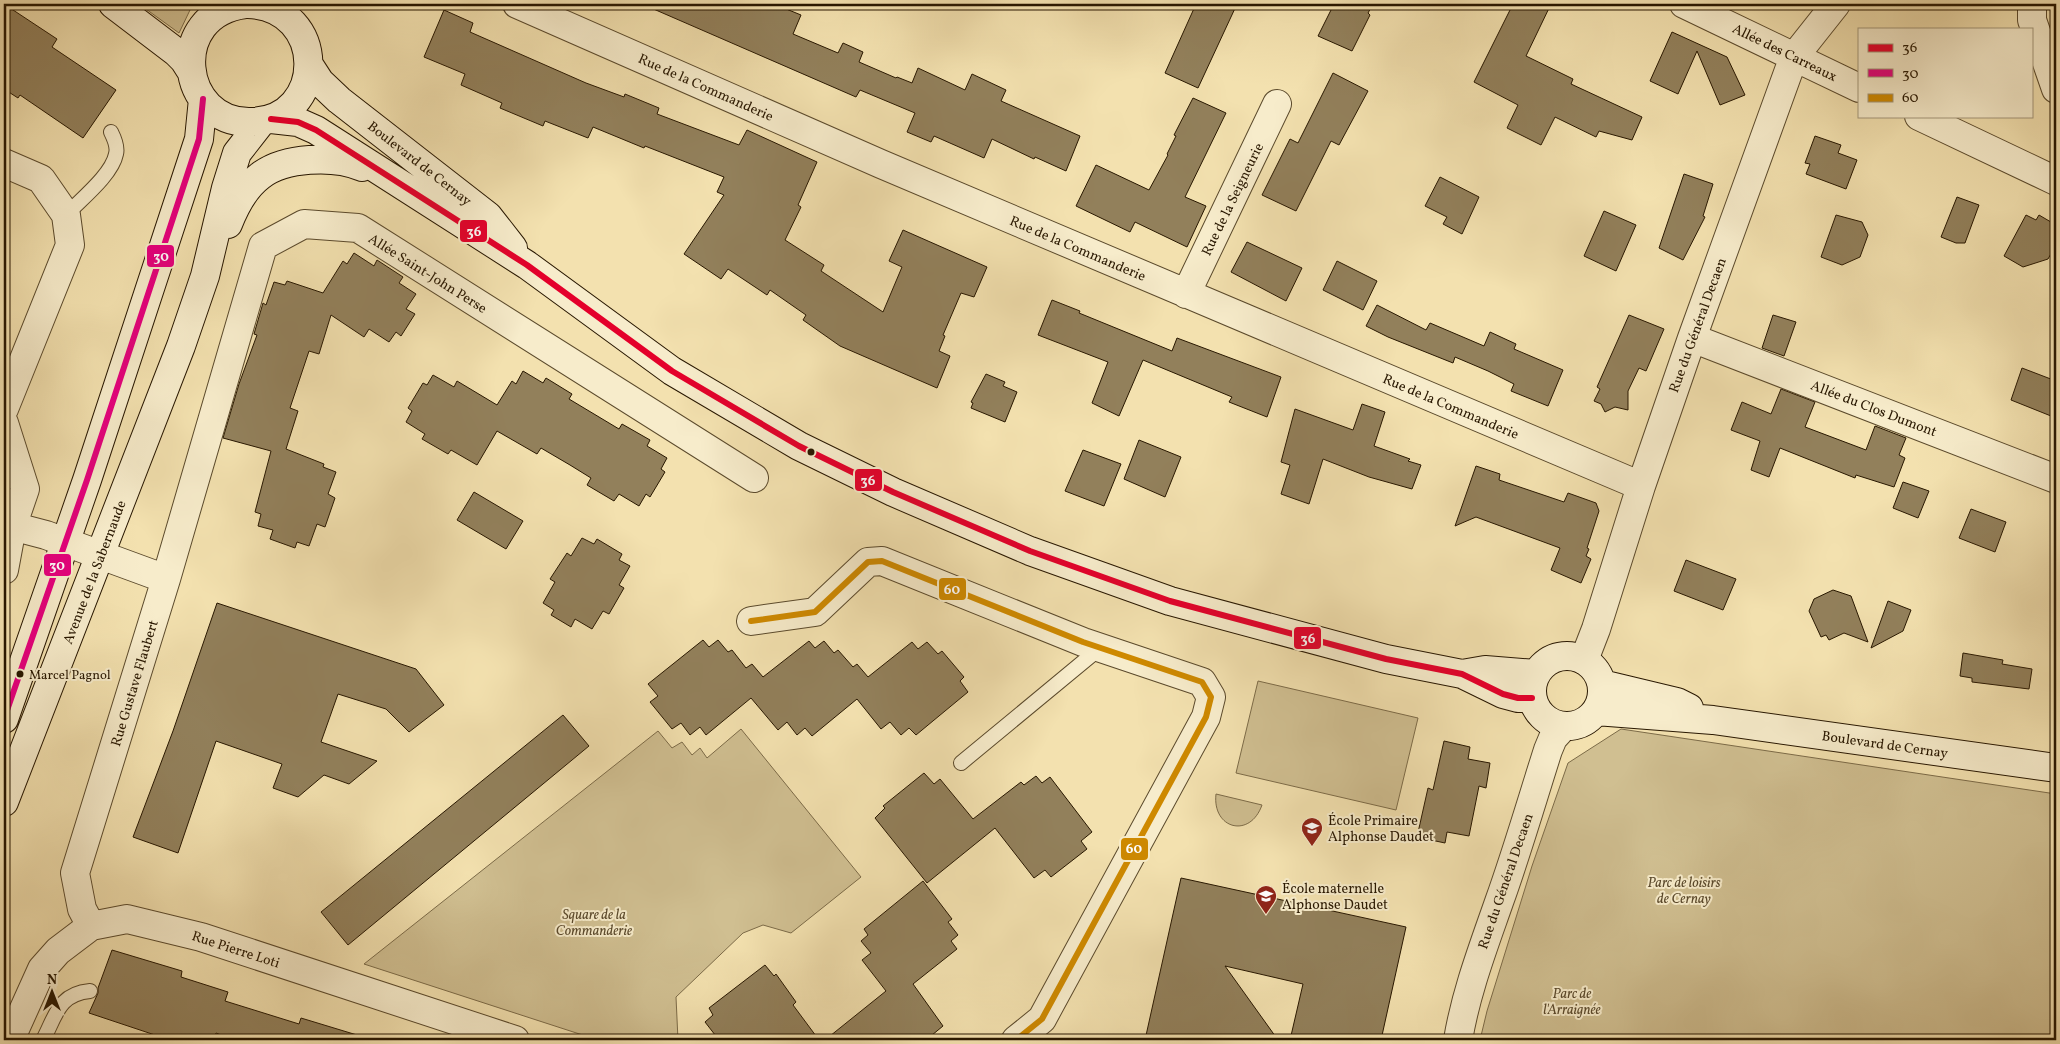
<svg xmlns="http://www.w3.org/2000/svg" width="2060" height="1044" viewBox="0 0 2060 1044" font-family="Vollkorn,serif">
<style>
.green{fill:#d0bf91;stroke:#7c6b48}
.building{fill:#92805b;stroke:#281700}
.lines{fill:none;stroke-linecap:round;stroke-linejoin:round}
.lane-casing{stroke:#5b4a2c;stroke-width:16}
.street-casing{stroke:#5b4a2c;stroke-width:30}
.secondary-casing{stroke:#281700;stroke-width:30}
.lane{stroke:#f7eccb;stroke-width:14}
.street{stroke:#f7eccb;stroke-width:28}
.secondary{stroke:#f7eccb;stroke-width:28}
.bus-1-casing{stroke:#f7eccb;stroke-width:10}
.bus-2-casing{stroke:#f7eccb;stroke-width:10}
.bus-3-casing{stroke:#f7eccb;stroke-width:10}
.bus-1{stroke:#e4002b;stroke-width:6}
.bus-2{stroke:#e5007d;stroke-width:6}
.bus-3{stroke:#ce8900;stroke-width:6}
.bus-dot{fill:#281700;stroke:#f7eccb;stroke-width:2}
.labels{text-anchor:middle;stroke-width:4;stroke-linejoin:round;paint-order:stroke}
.bus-label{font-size:13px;fill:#281700;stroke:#f7eccb;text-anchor:start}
.street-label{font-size:14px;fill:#281700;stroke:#f7eccb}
.poi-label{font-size:14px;fill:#281700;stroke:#f7eccb;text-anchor:start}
.park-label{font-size:14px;font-style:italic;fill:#5a492c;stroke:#f7eccb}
.line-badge{stroke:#f7eccb;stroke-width:2}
.badge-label{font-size:14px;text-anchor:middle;font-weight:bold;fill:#fff}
</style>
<rect width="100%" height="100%" fill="#f3e1af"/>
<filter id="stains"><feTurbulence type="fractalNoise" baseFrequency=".004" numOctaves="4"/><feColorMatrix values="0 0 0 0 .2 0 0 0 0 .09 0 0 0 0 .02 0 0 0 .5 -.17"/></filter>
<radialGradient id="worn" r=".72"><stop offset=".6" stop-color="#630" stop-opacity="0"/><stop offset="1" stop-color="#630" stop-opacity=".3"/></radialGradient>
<path class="green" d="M139 4H181L190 10 179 33Z
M1258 681 1418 718 1396 810 1236 773Z
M741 729 861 877 791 933 763 925 743 933 676 997 678 1040H598L364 964 658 731 672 748 682 742 692 755 700 748 707 758Z
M1621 729 2056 794V1040H1480L1487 1011 1532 866 1568 763Z
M1216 794 1262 805C1250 839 1212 829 1216 794Z"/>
<path class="building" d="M4 4 57 39 52 47 116 90 83 138 20 95 18 98 4 89Z
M642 4H774L801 15 793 34 838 53 843 43 863 52 859 62 896 78 897 77 912 83 918 68 965 90 972 74 1006 90 1001 101 1080 136 1066 171 1035 157 1034 159 992 139 984 158 934 136 931 142 907 132 915 113 860 90 856 97Z
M1196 4H1237L1198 88 1165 73Z
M1334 4H1373L1368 13 1370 15 1352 51 1318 36Z
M1513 4H1551L1526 56 1573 79 1571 84 1642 117 1632 140 1599 131 1596 137 1555 117 1541 145 1507 128 1518 105 1474 82Z
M444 10 473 23 470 32 586 83 624 97 625 94 659 108 657 114 739 145 747 130 817 162 798 205 801 207 785 240 824 265 821 271 883 312 902 267 889 261 903 230 987 267 974 297 961 293 943 335 945 336 939 351 950 356 937 388 840 346 803 320 806 315 770 290 767 295 728 269 721 279 684 254 724 195 717 192 724 177 645 146 644 148 593 127 588 138 545 121 543 126 500 108 502 103 461 85 465 74 424 57Z
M1672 32 1727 57 1745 95 1720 105 1697 51 1678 94 1650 81Z
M1333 73 1368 91 1339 145 1331 141 1296 211 1262 195 1290 139 1298 143Z
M1193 98 1226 113 1185 197 1206 206 1187 247 1135 222 1130 232 1076 206 1096 165 1149 190 1168 155 1167 154 1176 136 1174 135Z
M1815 136 1841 145 1838 153 1857 160 1846 189 1806 174 1810 164 1805 163Z
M1684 174 1713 184 1703 216 1705 217 1683 260 1659 248Z
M1440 177 1479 197 1462 234 1443 224 1447 217 1425 206Z
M1957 197 1979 205 1965 243H1956L1941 237Z
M1604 211 1636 225 1616 271 1584 256Z
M1836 215 1862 222 1868 235 1860 257 1842 265 1821 257Z
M2026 215 2036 220 2039 215 2056 225V245L2048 259 2023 267 2004 256Z
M1247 242 1302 268 1286 301 1231 272Z
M354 253 374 266 377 260 403 277 399 283 416 294 406 309 415 314 401 336 396 332 389 342 369 329 364 337 331 315 319 354 309 351 290 408 298 411 286 449 324 464 323 467 336 472 328 494 335 498 325 527 317 524 309 546 297 542 295 548 270 539 273 530 258 526 261 514 255 512 271 451 223 438 239 384 257 335 254 334 263 303 266 305 274 282 285 285 287 281 323 293 343 261 347 264Z
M1337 261 1377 281 1363 310 1323 290Z
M1052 300 1080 311 1079 313 1172 351 1177 338 1281 377 1267 417 1229 402 1232 397 1143 360 1119 416 1092 403 1108 362 1038 335Z
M1377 305 1426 330 1430 323 1484 346 1490 332 1516 344 1514 349 1563 370 1548 406 1511 391 1514 384 1488 371 1455 357 1453 363 1388 337 1366 326Z
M1629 315 1664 329 1646 371 1639 368 1628 391V410L1615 407 1605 412 1601 404 1594 401 1600 389 1597 387Z
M1773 315 1796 322 1784 356 1762 348Z
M2022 368 2056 381V403L2051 416 2011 400Z
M523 371 543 383 546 378 572 394 569 399 619 429 622 424 650 440 647 446 667 458 661 469 665 472 650 497 646 494 639 506 619 494 614 501 587 485 591 478 570 465 541 448 537 454 497 431 477 465 451 450 448 454 422 439 425 434 406 422 412 411 408 408 423 383 427 385 433 375 454 387 457 381 497 405 512 381 516 384Z
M986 374 1005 382 1003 386 1017 392 1005 422 971 408 973 403 971 402Z
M1781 389 1815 402 1805 427 1866 450 1875 426 1906 438 1899 455 1905 458 1894 487 1856 475 1855 478 1780 448 1769 477 1751 470 1760 441 1731 430 1742 402 1771 414Z
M1362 404 1385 412 1374 446 1410 459 1408 461 1421 465 1412 489 1369 477 1323 459 1309 504 1281 494 1290 465 1281 462 1295 409 1353 430Z
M1139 440 1181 457 1165 497 1124 479Z
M1083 450 1121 464 1104 506 1065 491Z
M1476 466 1500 474 1499 480 1564 502 1568 493 1596 503 1599 511 1587 548 1589 549 1586 556 1591 559 1581 583 1551 570 1560 548 1476 517 1455 526Z
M1903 482 1929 491 1918 518 1893 508Z
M474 492 523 521 506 549 457 520Z
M1971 509 2006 522 1995 552 1959 538Z
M582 538 594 544 597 539 622 554 619 560 630 566 619 585 624 588 609 614 603 611 592 629 575 619 571 627 551 615 554 610 543 603 555 582 550 579 567 553 571 556Z
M1686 560 1736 579 1723 610 1674 591Z
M1833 590 1851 596 1868 642 1844 633 1829 640 1826 635 1821 637 1809 611 1814 599Z
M1888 601 1911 610 1903 631 1871 648Z
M217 603 416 669 444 705 409 732 386 709 338 694 321 742 377 761 349 784 324 775 298 797 273 788 282 764 216 741 178 853 133 837 173 731Z
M703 640 709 647 718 640 728 652 732 650 746 668 752 664 763 677 809 641 815 648 824 641 834 653 838 650 853 667 857 664 868 677 912 642 918 649 927 642 938 654 942 651 964 677 960 681 968 692 916 735 909 728 901 735 890 722 881 729 857 699 812 736 805 728 797 735 787 722 778 730 751 698 706 735 700 727 690 735 681 723 672 729 650 702 658 696 648 684Z
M1963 653 2003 660 2002 664 2032 669 2029 689 1972 682V678L1960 676Z
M563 715 589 746 348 945 321 912Z
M1444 741 1470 747 1468 759 1490 763 1486 788 1479 786 1469 836 1447 832 1445 843 1417 837 1428 788 1433 790Z
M924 773 934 784 940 779 973 819 1021 782 1024 785 1036 776 1042 783 1050 777 1092 832 1081 841 1087 849 1051 877 1045 870 1034 878 995 828 927 883 875 818 885 808 883 806Z
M1181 878 1406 927 1381 1040H1290L1303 984 1225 966 1278 1040H1145Z
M923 881 952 919 948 922 958 935 951 941 957 949 913 984 943 1026 926 1040H825L886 991 862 960 871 953 861 941 868 935 864 929Z
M112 950 182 971 181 977 228 992 225 1001 299 1024 301 1018 357 1035V1040H234L216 1033 213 1040H170L89 1013 98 993V988Z
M765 965 774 976 776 974 796 1002 793 1005 819 1040H719L705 1022 713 1015 709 1008Z"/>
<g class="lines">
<g class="lane-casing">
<path id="lane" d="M66 215C80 200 112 175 116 154 118 147 114 138 111 132
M961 763 1100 648
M43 1040C56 1016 58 994 90 991"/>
</g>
<g class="street-casing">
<path id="street" d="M517 4 881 164 1641 486
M1684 4 1859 88
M2032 4V20L2056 89
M1919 116 2056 181
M4 163 41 179 66 215 70 245 4 409
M1186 294 1277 104
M1692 338 2056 479
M4 423 25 489 12 527 4 570
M4 524 46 535 166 579
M751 621 815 612 868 562 882 561 1083 642 1202 682 1211 697 1206 717 1042 1019 1016 1040
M1584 660 1596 629 1641 486 1692 338 1789 70 1794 57 1836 4
M91 926 82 909 75 873 166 579 263 246 304 224 358 228 754 478
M10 1040 42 969 58 951 91 926 127 919 201 937 515 1040
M1458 1040C1466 992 1483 948 1499 902 1517 852 1532 800 1548 750L1553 738 1564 726"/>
</g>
<g class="secondary-casing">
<path id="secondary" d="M113 4 176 52 184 60 191 71
M245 4C166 14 179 124 251 122 328 120 328 7 248 4
M309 65 320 82 339 100 488 216 513 248
M271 119 298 122 316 130 527 265 672 371 799 446 893 492 1030 551 1170 601 1386 659 1462 674 1503 694 1518 698H1532
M228 224C235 206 244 188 260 176 284 157 334 155 362 167
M1532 691a35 35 0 1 1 70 0a35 35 0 1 1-70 0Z
M1462 674 1485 670 1536 674
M1602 684 1677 702 1689 708
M1596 711 1713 720 2056 768
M4 719 87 480 199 139 203 99
M4 802 181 346 205 276 226 188 237 153 262 121"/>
</g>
<use href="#lane" class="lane"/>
<use href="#street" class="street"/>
<use href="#secondary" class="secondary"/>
<g class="bus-1-casing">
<path id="bus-1" d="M271 119 298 122 316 130 527 265 672 371 799 446 893 492 1030 551 1170 601 1386 659 1462 674 1503 694 1518 698H1532"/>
</g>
<g class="bus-2-casing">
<path id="bus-2" d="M4 719 87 480 199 139 203 99"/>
</g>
<g class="bus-3-casing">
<path id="bus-3" d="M751 621 815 612 868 562 882 561 1083 642 1202 682 1211 697 1206 717 1042 1019 1016 1040"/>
</g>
<use href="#bus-1" class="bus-1"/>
<use href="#bus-2" class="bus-2"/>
<use href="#bus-3" class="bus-3"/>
</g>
<defs>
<g id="school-pin" transform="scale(1.125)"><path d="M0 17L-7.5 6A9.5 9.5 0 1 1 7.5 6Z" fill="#8f2418" stroke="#f7eccb"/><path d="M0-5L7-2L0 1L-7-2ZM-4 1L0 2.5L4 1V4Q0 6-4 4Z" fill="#fff"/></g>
</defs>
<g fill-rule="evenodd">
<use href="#school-pin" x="1312" y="828"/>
<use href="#school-pin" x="1266" y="896"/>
</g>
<g class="bus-dot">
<circle cx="811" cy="452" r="4.5"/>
<circle cx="20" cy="674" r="4.5"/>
</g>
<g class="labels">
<g class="bus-label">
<text x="29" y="679">Marcel Pagnol</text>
</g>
<g class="street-label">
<text transform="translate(1785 52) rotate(26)" y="5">Allée des Carreaux</text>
<text transform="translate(706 87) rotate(24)" y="5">Rue de la Commanderie</text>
<text transform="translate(420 163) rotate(38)" y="5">Boulevard de Cernay</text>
<text transform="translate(1232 199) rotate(-64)" y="5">Rue de la Seigneurie</text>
<text transform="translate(1078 248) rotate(23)" y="5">Rue de la Commanderie</text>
<text transform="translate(428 273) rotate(32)" y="5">Allée Saint-John Perse</text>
<text transform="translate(1697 325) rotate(-70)" y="5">Rue du Général Decaen</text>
<text transform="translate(1451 406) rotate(23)" y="5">Rue de la Commanderie</text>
<text transform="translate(1874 408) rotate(21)" y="5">Allée du Clos Dumont</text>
<text transform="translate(94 572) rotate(-69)" y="5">Avenue de la Sabernaude</text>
<text transform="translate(134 683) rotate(-73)" y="5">Rue Gustave Flaubert</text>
<text transform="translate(1885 744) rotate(8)" y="5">Boulevard de Cernay</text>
<text transform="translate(1505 881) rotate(-71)" y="5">Rue du Général Decaen</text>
<text transform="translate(236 949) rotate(18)" y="5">Rue Pierre Loti</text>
</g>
<g class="poi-label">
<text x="1328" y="825">École Primaire<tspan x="1328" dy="16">Alphonse Daudet</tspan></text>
<text x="1282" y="893">École maternelle<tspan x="1282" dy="16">Alphonse Daudet</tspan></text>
</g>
<g class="park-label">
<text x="1684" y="887">Parc de loisirs<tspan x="1684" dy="16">de Cernay</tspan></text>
<text x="594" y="919">Square de la<tspan x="594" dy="16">Commanderie</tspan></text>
<text x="1572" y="998">Parc de<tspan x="1572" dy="16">l'Arraignée</tspan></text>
</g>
</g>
<g class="line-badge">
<rect x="459" y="219" width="29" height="24" rx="5" fill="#e4002b"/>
<rect x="146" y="244" width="29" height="24" rx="5" fill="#e5007d"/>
<rect x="854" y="468" width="29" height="24" rx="5" fill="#e4002b"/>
<rect x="43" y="553" width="29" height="24" rx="5" fill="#e5007d"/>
<rect x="938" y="577" width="29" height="24" rx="5" fill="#ce8900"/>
<rect x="1293" y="626" width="29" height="24" rx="5" fill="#e4002b"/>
<rect x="1120" y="837" width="29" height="24" rx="5" fill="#ce8900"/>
</g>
<g class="badge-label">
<text x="474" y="236">36</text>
<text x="161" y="261">30</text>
<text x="868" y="485">36</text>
<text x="57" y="570">30</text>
<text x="952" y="594">60</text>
<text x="1308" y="643">36</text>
<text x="1134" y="853">60</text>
</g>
<rect width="2060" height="1044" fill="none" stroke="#f3e1af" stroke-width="20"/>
<rect x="5" y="5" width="2050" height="1034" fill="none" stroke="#281700" stroke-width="2.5"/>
<rect x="10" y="10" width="2040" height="1024" fill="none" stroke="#281700"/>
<rect x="1858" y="28" width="175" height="90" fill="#f7eccb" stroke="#a4977a"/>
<rect x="1868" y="44" width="25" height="8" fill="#e4002b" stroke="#a4977a"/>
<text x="1902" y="52" font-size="15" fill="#281700">36</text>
<rect x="1868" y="69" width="25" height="8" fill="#e5007d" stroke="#a4977a"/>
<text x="1902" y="78" font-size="15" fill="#281700">30</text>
<rect x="1868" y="94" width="25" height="8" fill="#ce8900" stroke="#a4977a"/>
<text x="1902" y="102" font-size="15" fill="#281700">60</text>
<g transform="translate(52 992)" stroke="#f7eccb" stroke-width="4" paint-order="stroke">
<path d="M0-4L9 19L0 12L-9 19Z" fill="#281700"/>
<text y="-8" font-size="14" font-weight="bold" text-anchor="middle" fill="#281700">N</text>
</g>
<rect width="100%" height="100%" filter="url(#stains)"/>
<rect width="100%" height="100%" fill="url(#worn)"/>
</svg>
